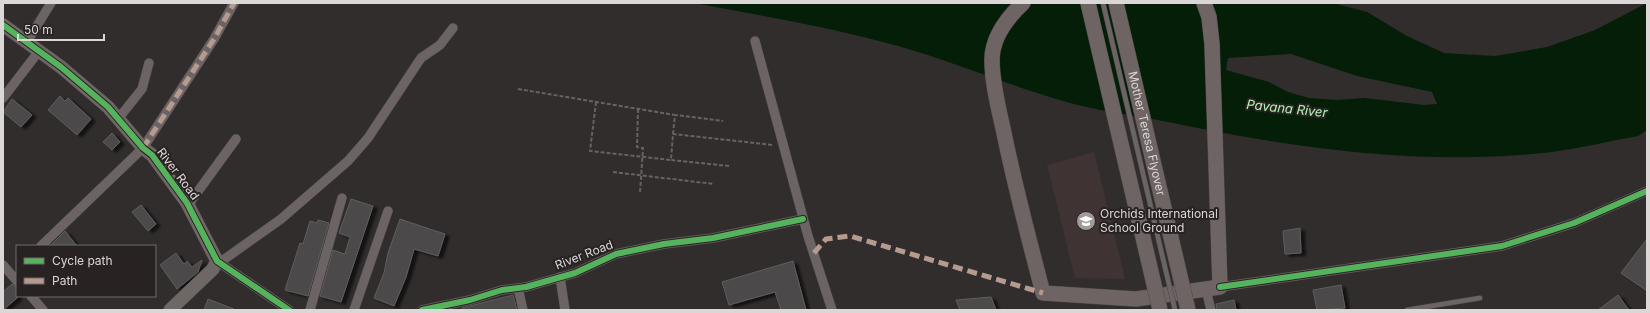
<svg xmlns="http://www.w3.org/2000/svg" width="1650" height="313" viewBox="0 0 1650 313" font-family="Inter,sans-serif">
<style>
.built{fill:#403333}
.water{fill:#041e08;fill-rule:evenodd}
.building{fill:#4b4949;stroke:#605d5d;filter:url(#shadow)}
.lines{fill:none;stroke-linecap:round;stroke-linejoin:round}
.lane-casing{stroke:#4c4949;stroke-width:5.5}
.street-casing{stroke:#4c4949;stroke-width:10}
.secondary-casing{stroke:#4c4949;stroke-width:14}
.primary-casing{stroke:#4c4949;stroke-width:16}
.path{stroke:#686363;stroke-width:2;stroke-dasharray:4 2;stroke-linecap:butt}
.lane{stroke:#6c6464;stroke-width:4.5}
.street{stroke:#6c6464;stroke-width:9}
.secondary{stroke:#6f6666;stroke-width:13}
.primary{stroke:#6e6464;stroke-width:15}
.lane-bridge-casing{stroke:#4c4949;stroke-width:5.5;stroke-linecap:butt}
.primary-bridge-casing{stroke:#4c4949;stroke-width:16;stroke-linecap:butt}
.lane-bridge{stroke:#6c6464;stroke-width:4.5}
.primary-bridge{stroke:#6e6464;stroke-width:15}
.quiet{stroke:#b69a8f;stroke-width:5;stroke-dasharray:10 5;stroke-linecap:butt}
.cycleway-casing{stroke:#292222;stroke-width:8}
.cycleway{stroke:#56b35d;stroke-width:6}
.labels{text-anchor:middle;stroke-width:4;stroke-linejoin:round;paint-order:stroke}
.street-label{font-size:12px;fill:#dcd7d7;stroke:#292222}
.poi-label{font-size:12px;fill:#dcd7d7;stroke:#292222;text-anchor:start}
.water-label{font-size:13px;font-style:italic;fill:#b1f3b5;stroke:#292222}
</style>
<defs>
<filter id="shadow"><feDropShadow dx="4.5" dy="2.5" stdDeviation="1" flood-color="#0009"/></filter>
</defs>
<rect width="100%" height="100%" fill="#312d2d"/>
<path class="built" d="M1094 152 1125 279 1075 278 1047 165Z"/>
<path class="water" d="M694 3H1333L1367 12 1407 36 1444 53 1495 56 1547 47 1595 30 1647 3V130L1638 136C1610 141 1581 148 1552 152 1425 167 1293 148 1168 122 1133 115 1097 111 1063 101 1008 85 954 62 898 46 831 27 762 16 694 3ZM1291 54 1357 76 1432 92 1437 104 1424 105 1365 98 1337 100 1309 98 1288 92 1269 82 1226 70 1228 58Z"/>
<path class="building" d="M60 96 65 101 68 98 91 119 77 135 48 110Z
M12 99 32 115 21 127 3 112Z
M112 133 120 142 112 150 103 142Z
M351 199 373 206 341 302 320 296 333 250 345 254 350 237 339 233Z
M141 205 156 224 148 231 132 212Z
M400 219 445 234 438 256 414 249 406 277 394 306 374 298 384 273 388 253Z
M318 220 329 223 308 296 285 290 300 243 303 244 310 221 317 223Z
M1300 228 1301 253 1285 254 1283 231Z
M65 231 77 246H50Z
M1647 239V291L1621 273Z
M176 253 184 264 187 261 192 267 202 260 198 272 177 289 160 265Z
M793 261 806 310H781L775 292 729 305 722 282Z
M12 284 17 287V298L3 310V292Z
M1341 285 1345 308 1317 310 1313 290Z
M513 295 517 310H462V308Z
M1618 295 1629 310H1598Z
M991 297 996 310H960L956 300Z
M208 299 234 309V310H204Z
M1234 300 1236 310H1217L1216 304Z"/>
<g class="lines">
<g class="lane-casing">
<path id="lane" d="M1407 310 1480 298"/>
</g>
<g class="street-casing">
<path id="street" d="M755 41 808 236 832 310
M27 42 51 3
M3 98 39 51
M118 119 142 89 149 63
M188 205 236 139
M41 246 143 148 214 39 234 3
M217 261 289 310
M219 263 281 219 348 161 368 138 421 58 440 45 453 28
M3 265 17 281
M560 277 565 310
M1220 287 1502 246 1574 223 1647 191
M518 288 523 310
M1206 290 1211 310
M31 296 43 310
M310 310 342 198
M354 310 388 211
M422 310 470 300 502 290 526 287 575 273 616 254 664 244 713 238 803 219"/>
</g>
<g class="secondary-casing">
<path id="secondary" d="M3 25 61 67 108 107 143 148 152 155 187 203 217 261 213 269 170 310"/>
</g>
<g class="primary-casing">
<path id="primary" d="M1023 3C1007 18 992 37 992 60 992 84 999 110 1004 133 1015 187 1029 240 1043 293L1136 299 1220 287 1212 44 1209 17 1204 3"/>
</g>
<path class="path" d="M518 89 675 115
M596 102 590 151 671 160
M638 109 637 147 643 148 640 193
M673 134 675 115 723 121
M729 166 671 160 673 134 773 145
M613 172 714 184"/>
<use href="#lane" class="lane"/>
<use href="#street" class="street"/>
<use href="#secondary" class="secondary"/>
<use href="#primary" class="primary"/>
<g class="lane-bridge-casing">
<path id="lane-bridge" d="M1103 3 1175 310"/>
</g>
<g class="primary-bridge-casing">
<g id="primary-bridge">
<path d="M1088 3 1160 310"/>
<path id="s1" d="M1116 3 1188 310"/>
</g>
</g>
<use href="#lane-bridge" class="lane-bridge"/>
<use href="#primary-bridge" class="primary-bridge"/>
<path class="quiet" d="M143 148 214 39 234 3
M814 253 826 239 850 236 1043 293"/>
<g class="cycleway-casing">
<path id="cycleway" d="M3 25 61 67 108 107 143 148 152 155 187 203 217 261 289 310
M1220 287 1502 246 1574 223 1647 191
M422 310 470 300 502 290 526 287 575 273 616 254 664 244 713 238 803 219"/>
</g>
<use href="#cycleway" class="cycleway"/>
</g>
<defs>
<g id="school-disc" transform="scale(1)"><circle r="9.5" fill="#a09c9c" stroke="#292222"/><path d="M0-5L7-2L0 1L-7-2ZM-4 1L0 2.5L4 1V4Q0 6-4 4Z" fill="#fff"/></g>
</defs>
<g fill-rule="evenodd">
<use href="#school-disc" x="1086" y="221"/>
</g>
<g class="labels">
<g class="street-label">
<text dy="4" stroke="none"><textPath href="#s1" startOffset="134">Mother Teresa Flyover</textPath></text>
<text transform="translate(178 174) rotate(53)" y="4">River Road</text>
<text transform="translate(584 255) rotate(-21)" y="4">River Road</text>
</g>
<g class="poi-label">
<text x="1100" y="218">Orchids International<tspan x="1100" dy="14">School Ground</tspan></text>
</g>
<g class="water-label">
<text transform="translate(1287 108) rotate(6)" y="5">Pavana River</text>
</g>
</g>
<rect width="1650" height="313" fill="none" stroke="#dcd7d7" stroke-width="8"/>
<rect x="16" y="245" width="140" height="52" fill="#292222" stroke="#716a6a"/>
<rect x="24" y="258" width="20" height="6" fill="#56b35d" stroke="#716a6a"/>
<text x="52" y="265" font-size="12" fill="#dcd7d7">Cycle path</text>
<rect x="24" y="278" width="20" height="6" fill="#b69a8f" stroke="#716a6a"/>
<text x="52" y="285" font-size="12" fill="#dcd7d7">Path</text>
<path d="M18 34v6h86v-6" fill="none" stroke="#dcd7d7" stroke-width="2"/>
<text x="24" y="34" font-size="12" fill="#dcd7d7" stroke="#292222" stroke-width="3" paint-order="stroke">50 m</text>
</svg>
